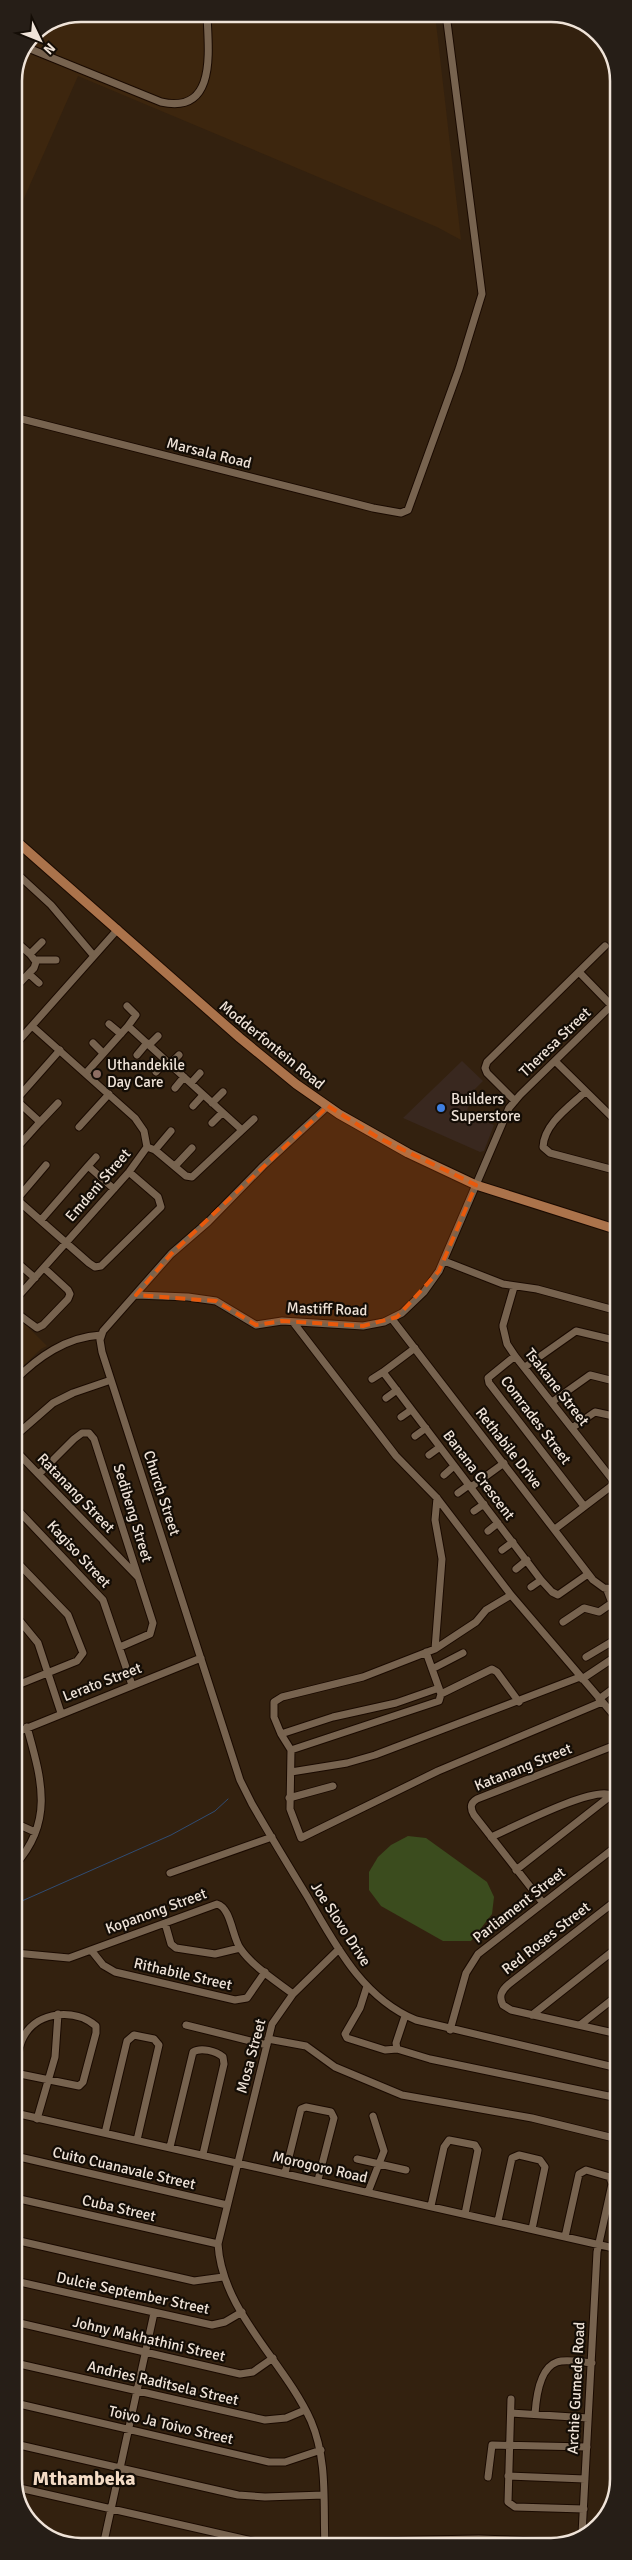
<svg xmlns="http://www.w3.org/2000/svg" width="632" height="2560" viewBox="0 0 632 2560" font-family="Signika,sans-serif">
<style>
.commercial{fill:#39281f}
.built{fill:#3d260e}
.green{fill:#3b4c1e}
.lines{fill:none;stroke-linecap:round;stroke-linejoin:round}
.stream{stroke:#304c73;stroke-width:1}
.minor-casing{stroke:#1a0a00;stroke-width:9}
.major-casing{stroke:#1a0a00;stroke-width:11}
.minor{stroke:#77634f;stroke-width:7}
.major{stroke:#ab734b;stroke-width:9}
.marked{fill:#e8590c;fill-opacity:0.2;stroke:#e8590c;stroke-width:4;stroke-dasharray:10 6;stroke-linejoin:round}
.education-dot{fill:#8d6e63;stroke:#140d06;stroke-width:2}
.shop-dot{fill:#3f7fe0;stroke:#140d06;stroke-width:2}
.labels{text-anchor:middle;stroke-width:4.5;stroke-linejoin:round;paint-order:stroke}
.street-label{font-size:15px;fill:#efe3d8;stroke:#140d06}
.poi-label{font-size:15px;fill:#efe3d8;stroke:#140d06;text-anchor:start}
.district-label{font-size:20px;font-weight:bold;fill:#f3dbc5;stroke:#140d06}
.rim{fill:none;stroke:#efe3d8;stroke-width:2.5}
</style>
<rect width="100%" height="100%" fill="#33210f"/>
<path class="commercial" d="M462 1061 483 1081 475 1089 466 1113 494 1125 484 1151 480 1152 403 1118Z"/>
<path class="built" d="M81 14H435L461 240 437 227 78 76 14 221V81L34 33Z
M14 1313 47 1346 41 1349 14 1375Z"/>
<path class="green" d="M408 1836 426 1838 487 1882 494 1897 492 1914 471 1941H443L381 1906 369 1890V1872L378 1857 391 1845Z"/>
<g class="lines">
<path class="stream" d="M15 1904 171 1835 215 1811 228 1799"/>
<g class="minor-casing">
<path id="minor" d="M28 48 161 102C218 115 208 49 207 14
M14 417 373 508 401 513 408 510 459 369 482 294 446 14
M14 871 51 905 94 956
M14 940 30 954 36 962 34 968 14 989
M30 954 42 942
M36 960H56
M579 972 612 1006
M29 974 39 983
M127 1006 136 1015 128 1026
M109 1024 121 1034
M93 1043 103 1053
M149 1045 158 1036
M14 1046 118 929
M137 1055 147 1043
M555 1061 618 1123
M170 1064 179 1055
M156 1072 166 1061
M86 1073 128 1026 242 1130
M191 1083 200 1073
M175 1088 184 1077
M585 1092C569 1107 544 1124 543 1147L550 1153 618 1171
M515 1101 487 1073 485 1068 487 1062 605 946
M14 1102 60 1050
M212 1103 223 1092
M193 1106 203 1095
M328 1106 263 1166 208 1222 171 1254 103 1331 100 1340 102 1352 240 1780 252 1804C270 1835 288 1865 307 1896 335 1944 362 1998 416 2020L618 2068
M40 1122 58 1103
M212 1123 222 1113
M79 1127 109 1094
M147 1147 155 1150 186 1176 192 1177 254 1119
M155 1150 171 1131
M14 1151 40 1122 16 1100
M88 1166 96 1157
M175 1166 192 1148
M14 1197 89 1263 95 1267 101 1266 161 1207 158 1197 129 1172
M17 1199 46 1165
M41 1220 88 1166 114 1189
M14 1260 35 1278
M444 1261 503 1284 537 1289 618 1311
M136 1295 188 1297 216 1301 256 1325 282 1321 363 1326 384 1322 402 1313 424 1292 439 1271 509 1108 520 1095 617 1000
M14 1301 129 1172 147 1147 144 1131 135 1118 32 1026
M14 1311 37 1328 43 1325 68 1299 70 1294 68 1290 44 1268
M392 1319 593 1580 604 1588 618 1589
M293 1322 396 1456 437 1498 511 1595 618 1720
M503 1325 514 1287
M503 1327 507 1344 515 1356 615 1483
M415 1348 383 1372 541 1580 552 1592 558 1595 588 1574
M515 1356 488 1378 489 1383 584 1506
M525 1367 576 1331 618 1341
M372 1379 383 1372
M14 1381C38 1357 66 1337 101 1335
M386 1398 397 1390
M552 1402 590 1375 618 1382
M401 1417 411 1410
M572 1428 595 1412 618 1417
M415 1436 426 1428
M14 1437 53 1403 73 1393 111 1380
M14 1449 138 1577
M429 1455 440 1447
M39 1474 74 1439 82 1433H89L94 1439 153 1623 150 1634 120 1647
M444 1475 454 1466
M611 1486 618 1495
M471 1487 504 1463
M458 1493 469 1485
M437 1498 435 1520 442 1559 435 1649 363 1677 282 1697 274 1702V1717L281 1734 333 1717 396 1703 439 1688
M14 1506 103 1600 132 1685
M474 1511 484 1504
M555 1529 618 1481
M488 1531 498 1523
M502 1550 513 1542
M15 1560 68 1615 83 1653 77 1661 15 1686
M516 1569 527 1560
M531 1587 541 1580
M607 1590 612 1603 618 1610
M15 1615 38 1643 61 1713
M563 1622 584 1608 599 1612 612 1603
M435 1649 476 1622 486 1610 511 1595
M426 1652 441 1694 492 1669 497 1672 519 1702
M586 1657 618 1638
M432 1669 463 1653
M582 1679 615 1657
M599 1699 618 1685
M15 1733 201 1658
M281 1734 291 1750 290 1809 301 1838 438 1771 602 1702
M291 1750 439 1701 441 1694
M291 1772 347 1763 375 1755 580 1677
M289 1798 333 1786
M15 1823 35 1832
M491 1837C512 1828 592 1786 611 1795
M15 1865C55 1821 41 1778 27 1727
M516 1870 618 1790
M170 1873 272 1837
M618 1899 509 1984C502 1990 498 1996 503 2005L511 2010 618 2034
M543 1903 474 1815C470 1808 470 1803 477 1799L618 1744
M165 1923 171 1944 176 1948 215 1954 240 1948
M91 1950 103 1965 115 1972 235 2000 247 1998 265 1972
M15 1953 69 1958 217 1904C231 1908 232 1936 240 1948 252 1966 276 1981 293 1994
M367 1986 360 2008 345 2034 347 2038 385 2050 397 2049 430 2059 618 2098
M532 2015 618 1947
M186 2025 267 2045
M580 2025 618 1995
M450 2030 466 1973 478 1954 618 1845
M268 2039 306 2046 335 2067 402 2095 532 2118 618 2139
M397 2049 396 2043 405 2016
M15 2070C17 2059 18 2046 24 2036 38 2011 75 2008 96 2026V2033L83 2082 79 2086 15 2073
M611 2097 618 2077
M15 2113 618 2249
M37 2119 55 2057 58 2014
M105 2133 127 2041 134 2035 154 2039 159 2045 137 2140
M170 2147 193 2052C201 2047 216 2051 223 2057L224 2064 203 2154
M15 2156 227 2205
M357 2159 406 2170
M285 2173 301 2109 306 2107 331 2112 334 2118 318 2180
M368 2192 384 2151 373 2116
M15 2198 218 2244
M431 2206 444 2147 449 2140 475 2145 478 2150 465 2214
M498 2221 512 2158 519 2155 540 2160 545 2167 532 2229
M565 2237 579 2174 586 2170 610 2177 612 2184 597 2252 582 2534
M15 2240 194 2281 223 2277
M15 2281 212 2325 225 2322 242 2312
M15 2322 240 2374 253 2372 273 2358
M15 2363 265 2420 286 2418 305 2410
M511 2399 508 2502 515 2507 584 2509
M15 2403 269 2462H285L321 2450
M511 2413 588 2418
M535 2414C536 2399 539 2368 557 2362 566 2359 582 2362 592 2363
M15 2444 238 2495 265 2497 324 2495
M508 2476 585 2479
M488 2477 492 2445 587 2447
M15 2487 261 2543 479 2539 568 2542
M58 2538 92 2546
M103 2546 154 2313
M325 2546C323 2503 328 2461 311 2421 284 2361 222 2312 218 2244L272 2024 293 1994 339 1949"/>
</g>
<g class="major-casing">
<path id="major" d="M14 839 240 1038 296 1084 339 1114 408 1153 476 1185 618 1230"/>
</g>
<use href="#minor" class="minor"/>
<use href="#major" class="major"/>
</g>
<path class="marked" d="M328 1106 379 1138 476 1185 439 1271 397 1317 363 1326 282 1321 256 1325 216 1301 136 1295 171 1254Z"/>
<circle class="education-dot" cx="97" cy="1074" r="5"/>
<circle class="shop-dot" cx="441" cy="1108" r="5"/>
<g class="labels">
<g class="street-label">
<text transform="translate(209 453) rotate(14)" y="5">Marsala Road</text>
<text transform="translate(555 1042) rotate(-44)" y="5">Theresa Street</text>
<text transform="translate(272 1045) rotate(39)" y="5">Modderfontein Road</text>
<text transform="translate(98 1185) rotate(-49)" y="5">Emdeni Street</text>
<text transform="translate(327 1309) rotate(2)" y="5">Mastiff Road</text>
<text transform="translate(557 1387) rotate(52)" y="5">Tsakane Street</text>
<text transform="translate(536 1420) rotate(53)" y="5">Comrades Street</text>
<text transform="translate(509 1448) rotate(52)" y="5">Rethabile Drive</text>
<text transform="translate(479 1475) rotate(53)" y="5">Banana Crescent</text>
<text transform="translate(76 1493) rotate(46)" y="5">Ratanang Street</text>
<text transform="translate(162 1493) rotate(72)" y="5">Church Street</text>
<text transform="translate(133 1513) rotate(73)" y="5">Sedibeng Street</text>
<text transform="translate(79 1554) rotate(47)" y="5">Kagiso Street</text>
<text transform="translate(102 1682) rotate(-21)" y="5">Lerato Street</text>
<text transform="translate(523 1767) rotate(-22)" y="5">Katanang Street</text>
<text transform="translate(519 1905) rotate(-38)" y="5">Parliament Street</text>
<text transform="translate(156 1911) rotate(-20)" y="5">Kopanong Street</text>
<text transform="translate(341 1924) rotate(57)" y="5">Joe Slovo Drive</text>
<text transform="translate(546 1938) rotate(-38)" y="5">Red Roses Street</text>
<text transform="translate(183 1974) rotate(13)" y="5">Rithabile Street</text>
<text transform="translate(251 2056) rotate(-75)" y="5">Mosa Street</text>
<text transform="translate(320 2167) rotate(13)" y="5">Morogoro Road</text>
<text transform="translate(124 2168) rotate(13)" y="5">Cuito Cuanavale Street</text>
<text transform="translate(119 2208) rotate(13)" y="5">Cuba Street</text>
<text transform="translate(133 2293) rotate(12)" y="5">Dulcie September Street</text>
<text transform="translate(149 2339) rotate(13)" y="5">Johny Makhathini Street</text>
<text transform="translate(163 2383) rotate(13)" y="5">Andries Raditsela Street</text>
<text transform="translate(576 2388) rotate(-87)" y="5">Archie Gumede Road</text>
<text transform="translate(171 2425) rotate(13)" y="5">Toivo Ja Toivo Street</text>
</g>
<g class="poi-label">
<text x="107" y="1070">Uthandekile<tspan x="107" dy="17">Day Care</tspan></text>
<text x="451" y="1104">Builders<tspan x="451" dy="17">Superstore</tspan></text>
</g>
<g class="district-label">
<text x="84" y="2485">Mthambeka</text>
</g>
</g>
<path d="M0 0H632V2560H0ZM81 22H551A59 59 0 0 1 610 81V2479A59 59 0 0 1 551 2538H81A59 59 0 0 1 22 2479V81A59 59 0 0 1 81 22Z" fill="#261e17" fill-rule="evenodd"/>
<path class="rim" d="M81 22H551A59 59 0 0 1 610 81V2479A59 59 0 0 1 551 2538H81A59 59 0 0 1 22 2479V81A59 59 0 0 1 81 22Z"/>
<g transform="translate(40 40) rotate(133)" stroke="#140d06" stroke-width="4" paint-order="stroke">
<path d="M0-4L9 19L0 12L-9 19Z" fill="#efe3d8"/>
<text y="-8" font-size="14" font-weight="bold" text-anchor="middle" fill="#efe3d8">N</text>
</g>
</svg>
